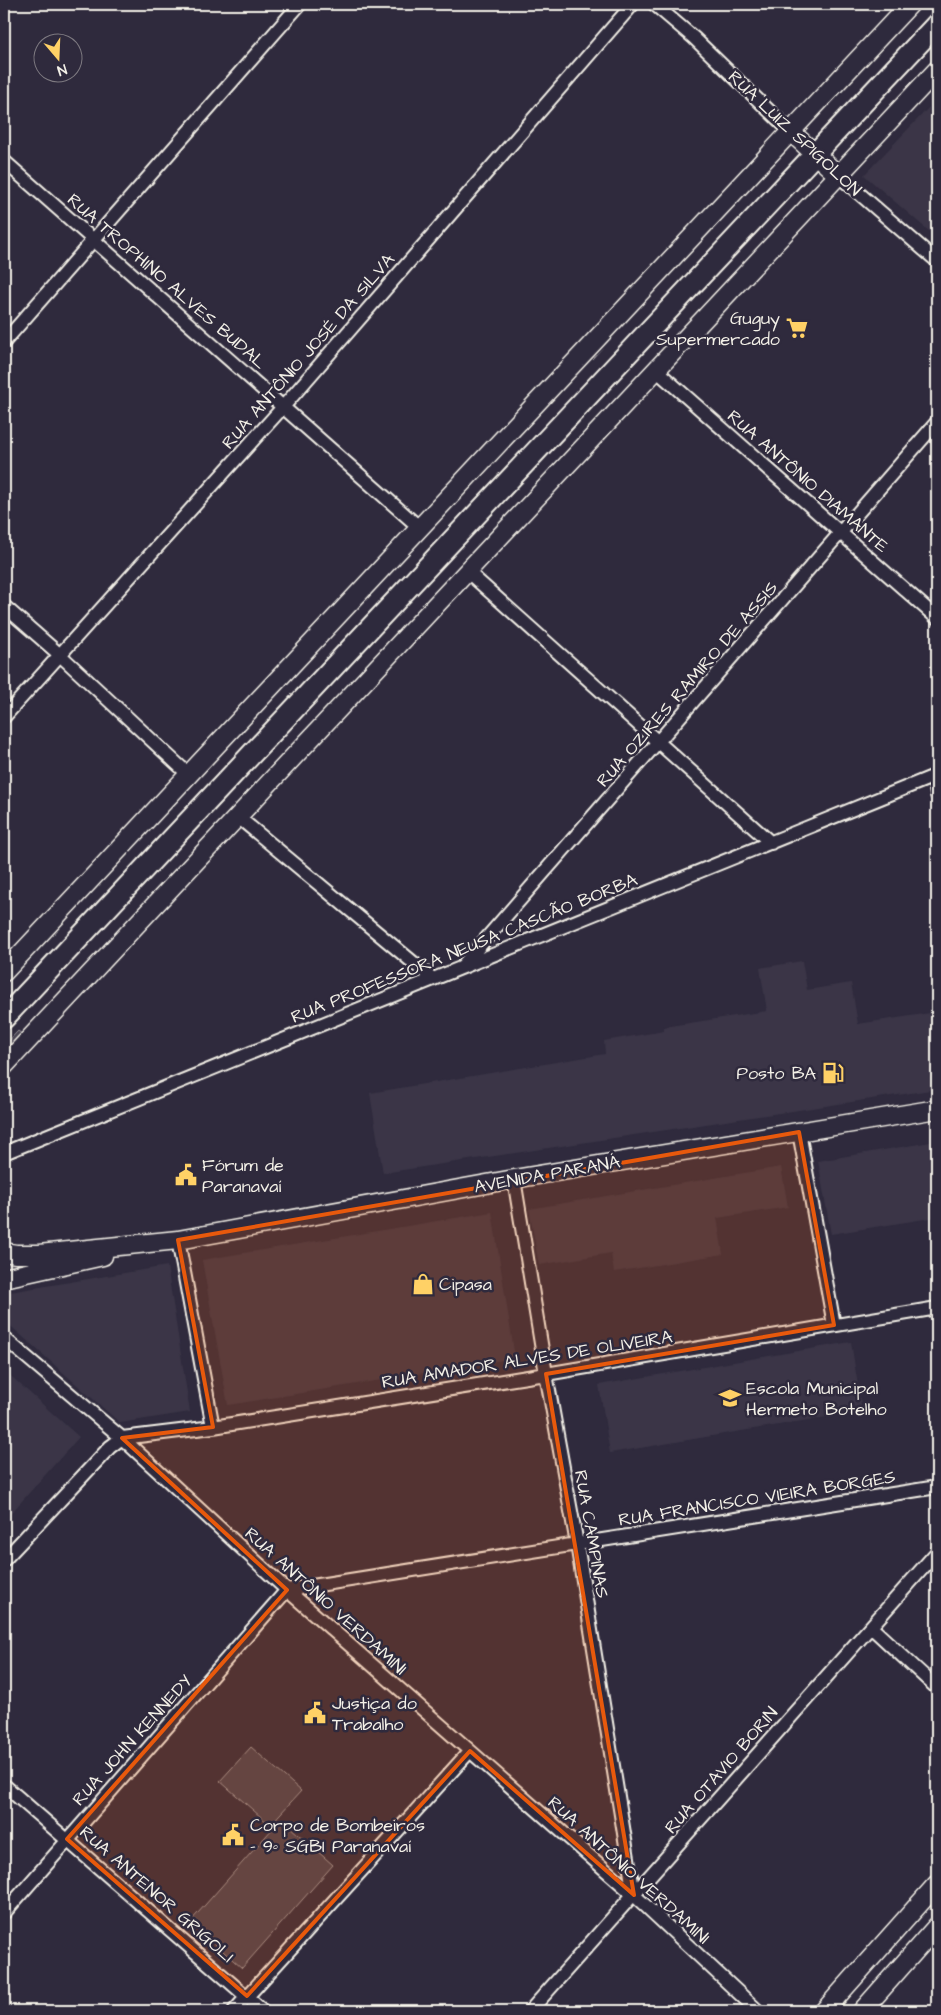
<svg xmlns="http://www.w3.org/2000/svg" width="941" height="2015" viewBox="0 0 941 2015" font-family="'Architects Daughter',sans-serif">
<style>
.built{fill:#3b3647}
.green{fill:#454050;stroke:#9c989c}
.lines{fill:none;stroke-linecap:round;stroke-linejoin:round}
.street-casing{stroke:#f4f1e8;stroke-width:16}
.secondary-casing{stroke:#f4f1e8;stroke-width:21}
.primary-casing{stroke:#f4f1e8;stroke-width:24}
.street{stroke:#2f2a3d;stroke-width:12}
.secondary{stroke:#2f2a3d;stroke-width:18}
.primary{stroke:#2f2a3d;stroke-width:20}
.marked{fill:#e8590c;fill-opacity:0.2;stroke:#e8590c;stroke-width:4;stroke-linejoin:round}
.labels{text-anchor:middle;stroke-width:5;stroke-linejoin:round;paint-order:stroke}
.street-label{font-size:18px;fill:#f4f1e8;stroke:#2f2a3d}
.poi-label{font-size:18px;fill:#f4f1e8;stroke:#2f2a3d;text-anchor:start}
</style>
<rect width="100%" height="100%" fill="#2f2a3d"/>
<filter id="ink" filterUnits="userSpaceOnUse"><feTurbulence type="fractalNoise" baseFrequency=".02" numOctaves="2"/><feDisplacementMap in="SourceGraphic" scale="10" xChannelSelector="R" yChannelSelector="G"/><feConvolveMatrix kernelMatrix="1 2 1 2 8 2 1 2 1" color-interpolation-filters="sRGB"/></filter>
<g filter="url(#ink)">
<path class="built" d="M937 99V238L864 175Z
M802 961 807 990 851 983 858 1024 937 1012V1089L383 1173 370 1093 605 1054 604 1041 664 1031V1027L767 1011 760 968Z
M937 1141V1217L831 1234 818 1161Z
M781 1167 788 1207 717 1218 723 1254 614 1272 611 1253 539 1265 529 1209Z
M492 1212 515 1358 228 1405 202 1260Z
M167 1266 190 1412 120 1423 4 1320V1293Z
M851 1342 862 1411 610 1453 599 1385Z
M4 1370 79 1437 4 1521Z"/>
<path class="green" d="M18 1031 23 1035 4 1055V1046Z
M4 1261H39V1264L4 1270Z
M251 1747 301 1791 270 1825 220 1781Z
M281 1819 333 1865 242 1968 190 1922Z"/>
<g class="lines">
<g class="street-casing">
<path id="street" d="M654 4 694 38 791 132
M4 161 420 528
M839 176 937 261
M4 342 300 4
M656 370 937 618
M468 572 771 843
M4 606 59 654 188 774
M4 717 283 407 633 4
M934 776 937 795
M237 816 433 979
M464 964 937 422
M799 1132 834 1325
M4 1153 937 775
M514 1179 546 1374 577 1544 634 1895
M178 1240 213 1427
M4 1338 122 1438 287 1590 634 1895 758 2011
M4 1560 110 1447 122 1438 213 1427 546 1374 937 1308
M871 1627 937 1688
M4 1785 263 2011
M4 1913 287 1590 937 1487
M234 2011 470 1751
M530 2011 937 1552"/>
</g>
<g class="secondary-casing">
<path id="secondary" d="M791 132 839 176
M4 972 910 4
M4 1066 937 70
M4 1252 16 1254H39L178 1240 514 1179 937 1109
M4 1278 103 1256
M824 2011 937 1884
M862 2011 937 1926"/>
</g>
<g class="primary-casing">
<path id="primary" d="M4 1018 937 24"/>
</g>
<use href="#street" class="street"/>
<use href="#secondary" class="secondary"/>
<use href="#primary" class="primary"/>
</g>
</g>
<path class="marked" d="M799 1132 834 1325 546 1374 634 1895 470 1751 247 1996 67 1839 287 1590 122 1438 213 1427 178 1240Z"/>
<defs>
<g id="supermarket-bare" transform="scale(1.725)"><path d="M-6-5.5h2.5l.6 2H6L4.5 2H-2.5L-4.4-4H-6ZM-1.5 3.2a1.3 1.3 0 1 0 .1 0ZM3 3.2a1.3 1.3 0 1 0 .1 0Z" fill="#ffd166" stroke="#2f2a3d" stroke-width="2.5" paint-order="stroke"/></g>
<g id="fuel-bare" transform="scale(1.725)"><path d="M-5.5-6h7V0h2V4h1.3V-2.5L3-4.5l.8-.8L6-3V5H2.5V1h-1V6h-7ZM-4.2-4.7v3.2H.2V-4.7Z" fill="#ffd166" stroke="#2f2a3d" stroke-width="2.5" paint-order="stroke"/></g>
<g id="civic-bare" transform="scale(1.725)"><path d="M-.6-6.5H3V-4.5H.6V-3L4-1V1h2V6H-6V1h2V-1L-.6-3ZM-1.2 2.5V6h2.4V2.5Z" fill="#ffd166" stroke="#2f2a3d" stroke-width="2.5" paint-order="stroke"/></g>
<g id="shop-bare" transform="scale(1.725)"><path d="M-5-2.5h2.3a2.7 3.5 0 0 1 5.4 0H5L5.5 6h-11ZM-1.5-2.5h3a1.5 2.3 0 0 0-3 0Z" fill="#ffd166" stroke="#2f2a3d" stroke-width="2.5" paint-order="stroke"/></g>
<g id="school-bare" transform="scale(1.725)"><path d="M0-5L7-2L0 1L-7-2ZM-4 1L0 2.5L4 1V4Q0 6-4 4Z" fill="#ffd166" stroke="#2f2a3d" stroke-width="2.5" paint-order="stroke"/></g>
</defs>
<g fill-rule="evenodd">
<use href="#supermarket-bare" x="797" y="328"/>
<use href="#fuel-bare" x="833" y="1073"/>
<use href="#civic-bare" x="186" y="1175"/>
<use href="#shop-bare" x="423" y="1284"/>
<use href="#school-bare" x="730" y="1398"/>
<use href="#civic-bare" x="315" y="1713"/>
<use href="#civic-bare" x="233" y="1835"/>
</g>
<g class="labels">
<g class="street-label">
<text transform="translate(795 133) rotate(43)" y="6">RUA LUIZ SPIGOLON</text>
<text transform="translate(167 281) rotate(41)" y="6">RUA TROPHINO ALVES BUDAL</text>
<text transform="translate(308 351) rotate(-49)" y="6">RUA ANTÔNIO JOSÉ DA SILVA</text>
<text transform="translate(808 481) rotate(41)" y="6">RUA ANTÔNIO DIAMANTE</text>
<text transform="translate(687 684) rotate(-49)" y="6">RUA OZIRES RAMIRO DE ASSIS</text>
<text transform="translate(464 948) rotate(-22)" y="6">RUA PROFESSORA NEUSA CASCÃO BORBA</text>
<text transform="translate(547 1174) rotate(-10)" y="6">AVENIDA PARANÁ</text>
<text transform="translate(527 1359) rotate(-9)" y="6">RUA AMADOR ALVES DE OLIVEIRA</text>
<text transform="translate(757 1498) rotate(-9)" y="6">RUA FRANCISCO VIEIRA BORGES</text>
<text transform="translate(592 1534) rotate(80)" y="6">RUA CAMPINAS</text>
<text transform="translate(326 1601) rotate(42)" y="6">RUA ANTÔNIO VERDAMINI</text>
<text transform="translate(132 1740) rotate(-48)" y="6">RUA JOHN KENNEDY</text>
<text transform="translate(721 1770) rotate(-49)" y="6">RUA OTAVIO BORIN</text>
<text transform="translate(629 1870) rotate(42)" y="6">RUA ANTÔNIO VERDAMINI</text>
<text transform="translate(157 1894) rotate(41)" y="6">RUA ANTENOR GRIGOLI</text>
</g>
<g class="poi-label">
<text x="780" y="324" text-anchor="end">Guguy<tspan x="780" dy="21">Supermercado</tspan></text>
<text x="816" y="1079" text-anchor="end">Posto BA</text>
<text x="202" y="1171">Fórum de<tspan x="202" dy="21">Paranavaí</tspan></text>
<text x="439" y="1290">Cipasa</text>
<text x="746" y="1394">Escola Municipal<tspan x="746" dy="21">Hermeto Botelho</tspan></text>
<text x="332" y="1709">Justiça do<tspan x="332" dy="21">Trabalho</tspan></text>
<text x="250" y="1831">Corpo de Bombeiros<tspan x="250" dy="21">- 9º SGBI Paranavaí</tspan></text>
</g>
</g>
<rect width="941" height="2015" fill="none" stroke="#2f2a3d" stroke-width="20"/>
<rect x="10" y="10" width="921" height="1995" fill="none" stroke="#f4f1e8" stroke-width="2" filter="url(#ink)"/>
<g transform="translate(58 58) rotate(161)"><circle r="24" fill="#2f2a3d" stroke="#7e7a81"/>
<path d="M0-4L9 19L0 12L-9 19Z" fill="#ffd166"/>
<text y="-8" font-size="14" font-weight="bold" text-anchor="middle" fill="#f4f1e8">N</text>
</g>
</svg>
